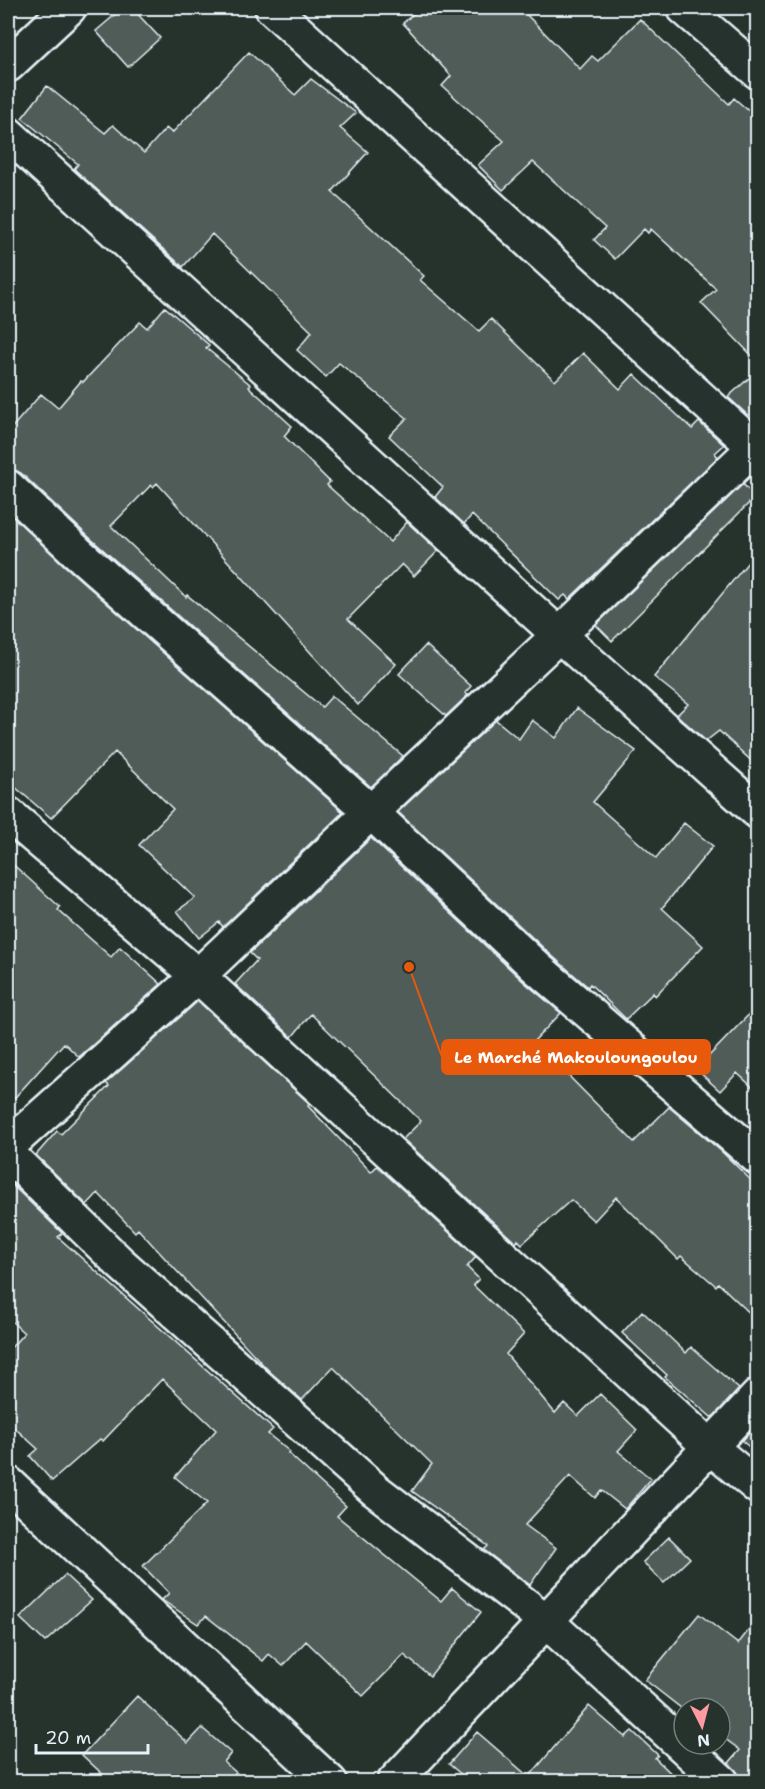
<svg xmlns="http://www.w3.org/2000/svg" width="765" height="1789" viewBox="0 0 765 1789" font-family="'Shantell Sans',sans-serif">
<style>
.building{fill:#505c59;stroke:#e8f1f8;stroke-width:1.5}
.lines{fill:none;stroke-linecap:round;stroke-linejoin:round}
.minor-casing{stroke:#e8f1f8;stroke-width:38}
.minor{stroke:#26332d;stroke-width:33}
.leader{fill:none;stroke:#e8590c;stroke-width:2}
.callout-dot{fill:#e8590c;stroke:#26332d;stroke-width:2}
.callout{fill:#e8590c;stroke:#e8590c;stroke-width:2}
.callout-label{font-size:16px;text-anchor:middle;font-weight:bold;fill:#fff}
</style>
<rect width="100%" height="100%" fill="#26332d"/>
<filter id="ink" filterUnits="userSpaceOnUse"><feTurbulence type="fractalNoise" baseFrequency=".0167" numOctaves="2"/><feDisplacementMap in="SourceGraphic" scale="12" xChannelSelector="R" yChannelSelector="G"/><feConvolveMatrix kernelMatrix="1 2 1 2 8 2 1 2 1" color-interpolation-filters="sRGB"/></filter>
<g filter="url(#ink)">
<path class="building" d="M123 8H132L160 38 128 67 96 31Z
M420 8H520L580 69 592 56 598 61 640 19 729 104 734 98 758 119V362L701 303 716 289 651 229 648 233 644 229 615 259 594 240 605 228 533 162 503 190 478 165 504 141 442 86 451 76 403 23Z
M249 52 295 95 311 79 356 113 340 128 368 152 332 192 424 276 420 280 479 331 491 319 555 381 583 353 620 389 634 374 692 429 699 422 724 445 715 453 718 457 569 599 565 595 559 600 472 515 464 524 435 497 443 487 389 436 407 418 339 363 326 377 297 350 312 332 212 234 183 267 74 169 78 164 22 118 47 86 105 133 113 125 144 153 166 128 172 133Z
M165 307 209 345 206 348 251 385 249 387 292 426 284 436 330 482 327 485 390 542 407 522 438 551 414 576 402 564 348 619 396 664 358 705 157 483 153 487 151 485 111 526 186 597 187 595 322 707 332 696 403 756 371 787 90 538 21 473 13 469H8V432L41 394 58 408 81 381 83 382 140 322 147 328Z
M758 370V415L753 420 728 397Z
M743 484 755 497 612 641 596 625Z
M8 512 65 566 343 812 223 927 219 922 199 938 177 911 195 898 139 845 173 809 115 752 51 818 8 781Z
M758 550V767L719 731 706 741 677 715 688 704 654 677Z
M426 645 471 686 465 693 468 695 446 716 399 674Z
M577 708 636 751 593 802 656 858 684 823 713 846 662 908 703 946 655 996 653 993 626 1019 590 984 588 987 550 954 398 812 496 720 519 739 532 720 556 738Z
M371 838 524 982 561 1013 534 1041 634 1142 669 1107 721 1151 758 1187V1321L718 1283 716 1286 681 1256 678 1259 616 1197 594 1221 571 1200 522 1244 518 1240 516 1243 403 1139 421 1121 311 1014 292 1037 235 984 257 960 250 953Z
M8 860 60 907 58 910 111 957 120 947 161 984 79 1057 64 1043 8 1105Z
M198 1001 309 1103 308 1106 371 1172 377 1166 476 1257 467 1267 479 1279 473 1285 524 1334 506 1354 555 1413 564 1403 578 1416 600 1394 637 1430 618 1451 651 1479 625 1509 601 1490 595 1498 570 1476 525 1525 556 1548 530 1585 484 1550 488 1546 412 1491 432 1464 333 1367 302 1400 269 1371 138 1229 135 1232 98 1193 87 1205 36 1155 57 1131 61 1134 109 1086 106 1083Z
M758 1005V1092L737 1073 720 1091 698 1071 709 1058 708 1057Z
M10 1183 62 1233 58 1237 273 1429 268 1434 290 1452 288 1453 346 1506 337 1516 441 1601 452 1588 481 1612 430 1676 404 1655 363 1696 306 1641 283 1666 269 1654 263 1661 206 1616 198 1624 162 1600 169 1593 143 1566 207 1503 175 1477 216 1430 162 1379 103 1441 100 1439 52 1481 30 1456 38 1449 8 1422V1351L24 1333 8 1318V1186Z
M642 1311 686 1353 691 1347 739 1389 714 1416 711 1417 665 1377 667 1375 622 1333Z
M758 1424V1454L742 1441Z
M669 1537 690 1558 664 1583 643 1562Z
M65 1575 92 1600 45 1642 20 1618Z
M699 1614 738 1644 758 1618V1782H740V1776L729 1763 740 1750 720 1735V1708H681L645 1680Z
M137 1696 188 1743 202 1728 231 1753 224 1762 247 1782H111L82 1755Z
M589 1706 625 1737 632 1731 658 1755 655 1758 680 1782H470L449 1764 477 1732 529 1777Z"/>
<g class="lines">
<g class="minor-casing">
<path id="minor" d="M272 8 758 450
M684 8 758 72
M8 65 69 8
M8 134 559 635 758 812
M8 487 77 552 371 812 537 968 758 1158
M8 814 198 976 710 1447 758 1487
M8 1146 198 976 371 812 559 635 758 444
M8 1154 120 1263 375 1490 545 1620 722 1782
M8 1483 330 1782
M394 1782 758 1396"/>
</g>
<use href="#minor" class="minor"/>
</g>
</g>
<path class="leader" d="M409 967L442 1057"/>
<circle class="callout-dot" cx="409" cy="967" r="6"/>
<rect class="callout" x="442" y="1040" width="268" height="34" rx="6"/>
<g class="callout-label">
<text x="576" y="1063">Le Marché Makouloungoulou</text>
</g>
<rect width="765" height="1789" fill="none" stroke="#26332d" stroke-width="30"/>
<rect x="15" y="15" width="735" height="1759" fill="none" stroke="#e8f1f8" stroke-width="2" filter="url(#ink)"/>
<g transform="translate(702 1726) rotate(174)"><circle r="28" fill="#26332d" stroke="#747f7e" stroke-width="1.5"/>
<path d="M0-4.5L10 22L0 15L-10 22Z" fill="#ff9aa2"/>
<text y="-9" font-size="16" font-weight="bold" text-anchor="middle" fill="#e8f1f8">N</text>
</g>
<path d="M36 1744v9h112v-9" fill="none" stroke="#e8f1f8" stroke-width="3"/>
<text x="45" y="1744" font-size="18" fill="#e8f1f8" stroke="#26332d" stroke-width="4.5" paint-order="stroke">20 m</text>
</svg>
